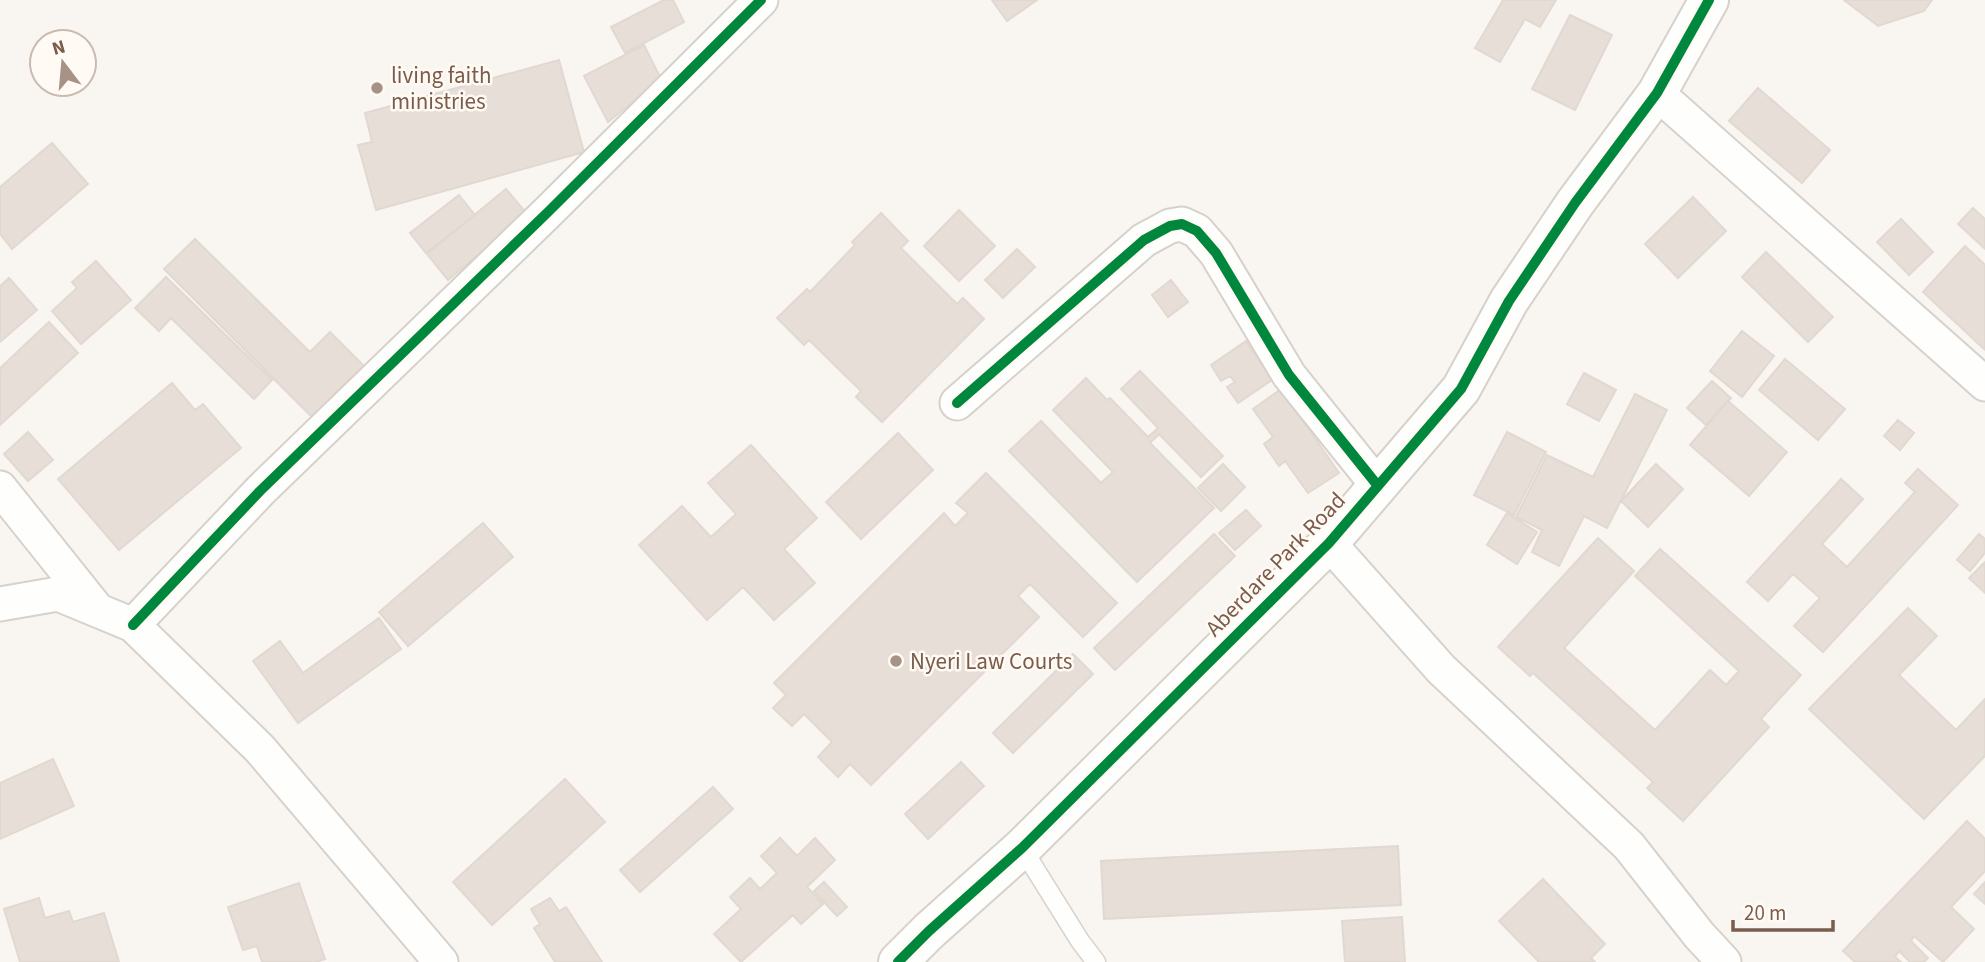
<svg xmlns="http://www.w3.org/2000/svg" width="1985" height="962" viewBox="0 0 1985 962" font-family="'Source Sans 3',sans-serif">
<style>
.building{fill:#e6ded7;stroke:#e2d8d2;stroke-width:2}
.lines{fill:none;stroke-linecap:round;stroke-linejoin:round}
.service-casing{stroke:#d7d1cb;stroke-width:21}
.minor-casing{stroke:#d7d1cb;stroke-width:37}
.tertiary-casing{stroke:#d7d1cb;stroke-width:42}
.service{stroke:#fefefd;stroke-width:18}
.minor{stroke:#fefefd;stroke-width:33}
.tertiary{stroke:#fefefd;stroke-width:38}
.cycleway-casing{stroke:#fffaf3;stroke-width:15}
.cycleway{stroke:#00873e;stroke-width:10}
.poi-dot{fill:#a69286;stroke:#fffaf3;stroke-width:2.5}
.labels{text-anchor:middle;stroke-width:5;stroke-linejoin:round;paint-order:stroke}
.poi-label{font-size:23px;fill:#7a5c4d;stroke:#fffaf3;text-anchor:start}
.street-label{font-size:23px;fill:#7a5c4d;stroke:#fffaf3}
</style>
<rect width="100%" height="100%" fill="#f9f5f0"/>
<path class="building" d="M664 0H673L684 22 625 53 611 27Z
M992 0H1037L1007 21Z
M1503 0H1556L1540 27 1525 19 1500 62 1475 48Z
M1844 0H1932L1924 11 1878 26Z
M1570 15 1612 35 1575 110 1532 89Z
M644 45 661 79 608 122 584 76Z
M559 60 584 152 376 210 358 145 372 142 365 113Z
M1758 88 1830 150 1802 183 1729 121Z
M52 143 88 184 12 249 0 234V187Z
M506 189 527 214 448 280 427 254Z
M459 195 475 215 426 253 410 233Z
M1693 197 1726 231 1678 278 1645 244Z
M1973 208 1985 219V249L1958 224Z
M959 210 995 246 959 281 924 246Z
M881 213 908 241 901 248 957 304 963 298 984 319 882 422 856 397 861 391 809 340 804 345 777 318 807 289 810 292 855 245 852 242Z
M1901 219 1933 252 1909 275 1877 242Z
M195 239 310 352 330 332 364 366 312 417 164 269Z
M1965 246 1985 265V350L1923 292Z
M1017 249 1035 267 1003 298 985 280Z
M1766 252 1833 317 1808 342 1742 277Z
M96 261 131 300 81 344 52 311 77 288 72 282Z
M166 277 272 380 254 399 171 318 159 331 135 308Z
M9 278 37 310 0 342V286Z
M1171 280 1188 302 1168 317 1152 295Z
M49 322 78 353 0 425V368Z
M1742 331 1774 356 1742 397 1710 371Z
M1246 341 1272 380 1238 403 1227 387 1235 382 1230 376 1221 381 1211 365Z
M1785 359 1845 409 1818 440 1759 390Z
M1140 371 1223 456 1201 477 1159 434 1150 443 1214 508 1137 582 1009 451 1041 421 1101 483 1113 472 1053 410 1086 378 1107 400 1110 398 1148 437 1158 428 1121 389Z
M1584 373 1616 390 1599 421 1567 404Z
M1712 381 1731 398 1706 425 1687 408Z
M172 383 195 410 203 404 241 448 119 550 58 479Z
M1281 389 1339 473 1308 493 1285 461 1279 466 1264 444 1273 437 1253 409Z
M1635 394 1667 410 1607 528 1584 516 1559 566 1532 552 1542 530 1516 517 1547 455 1593 477Z
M1728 401 1787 452 1749 496 1690 445Z
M1898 420 1914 433 1900 450 1884 436Z
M28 432 53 460 28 481 4 454Z
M1507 432 1546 452 1514 515 1474 495Z
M898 433 933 470 861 539 826 502Z
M751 445 817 518 784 549 815 583 774 620 743 587 707 620 639 545 682 506 711 537 736 514 708 483Z
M1223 464 1245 487 1221 511 1198 488Z
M1656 464 1683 489 1648 527 1621 501Z
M1918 469 1958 505 1823 652 1794 626 1820 598 1793 574 1768 601 1747 582 1841 479 1863 499 1822 544 1847 567 1915 492 1905 483Z
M986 473 1117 603 1083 637 1030 584 1018 596 1039 617 871 785 850 764 838 777 818 757 832 742 804 714 792 726 773 708 786 695 774 683 944 513 955 526 968 513 956 503Z
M1246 510 1261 526 1235 550 1219 533Z
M1507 513 1537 532 1517 564 1487 545Z
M483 523 513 557 408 646 379 612Z
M1214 534 1235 556 1115 670 1094 648Z
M1979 534 1985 539V553L1970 571 1957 560Z
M1598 538 1634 571 1564 648 1655 730 1710 670 1726 685 1739 671 1635 576 1660 549 1801 675 1761 719 1769 727 1683 821 1647 788 1653 782 1533 673 1530 676 1498 647Z
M1985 562V593L1969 578Z
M1908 608 1937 636 1899 675 1956 730 1985 699V756L1924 819 1809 709Z
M379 618 401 649 298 723 253 661 280 641 303 673Z
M1073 654 1093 674 1013 753 993 733Z
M53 759 74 806 0 839V783Z
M961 762 984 786 928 839 905 814Z
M565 779 605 822 492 925 453 882Z
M713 787 733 809 640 892 620 870Z
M1967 821 1985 839V871L1951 907 1974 929 1943 962 1914 936 1911 941 1928 958 1924 962H1910L1899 951 1895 957 1901 962H1855L1843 951Z
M780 838 797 856 815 838 835 860 807 887 823 904 801 924 793 915 741 962 714 934 741 909 730 897 750 878 760 889 777 873 761 856Z
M1398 846 1401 905 1104 919 1101 861Z
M1543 879 1605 944 1591 958 1595 962H1539L1499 921Z
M824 882 847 907 837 916 814 891Z
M1985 882V904L1974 894Z
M299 883 325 959 316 962H262L257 946 243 950 228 907Z
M39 898 45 918 69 911 73 922 104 913 119 962H20L4 909Z
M550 898 559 911 566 907 602 962H555L534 928 540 924 531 909Z
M1402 917 1405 962H1345L1342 921Z"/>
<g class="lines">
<g class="service-casing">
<path id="service" d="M1022 848 1080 941 1096 962"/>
</g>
<g class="minor-casing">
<path id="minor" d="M1657 93 1985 384
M957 403 1144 240 1170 226 1182 224 1197 231 1216 253 1289 375 1378 486
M0 488 96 608
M1329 543 1441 669 1629 846 1699 935 1724 962
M0 604 58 594 133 625 260 749 441 962
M133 625 260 491 547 213 761 0"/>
</g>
<g class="tertiary-casing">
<path id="tertiary" d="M898 962 929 931 1022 848 1329 543 1461 389 1509 301 1575 203 1657 93 1709 0"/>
</g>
<use href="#service" class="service"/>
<use href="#minor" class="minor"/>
<use href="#tertiary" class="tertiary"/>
<g class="cycleway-casing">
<path id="cycleway" d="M957 403 1144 240 1170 226 1182 224 1197 231 1216 253 1289 375 1378 486
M133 625 260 491 547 213 761 0
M898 962 929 931 1022 848 1329 543 1461 389 1509 301 1575 203 1657 93 1709 0"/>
</g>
<use href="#cycleway" class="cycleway"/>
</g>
<g class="poi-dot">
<circle cx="377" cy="88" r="7"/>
<circle cx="896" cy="661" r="7"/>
</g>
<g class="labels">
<g class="poi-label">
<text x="391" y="83">living faith<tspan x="391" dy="26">ministries</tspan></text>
<text x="910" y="669">Nyeri Law Courts</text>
</g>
<g class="street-label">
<text transform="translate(1275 564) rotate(-46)" y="8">Aberdare Park Road</text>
</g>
</g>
<g transform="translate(63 63) rotate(344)"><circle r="33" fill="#fffaf3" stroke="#cabbb1" stroke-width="2"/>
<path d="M0-5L12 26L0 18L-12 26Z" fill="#a69286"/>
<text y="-10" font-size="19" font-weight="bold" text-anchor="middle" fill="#7a5c4d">N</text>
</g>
<path d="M1733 920v10h100v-10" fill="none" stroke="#7a5c4d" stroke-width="3.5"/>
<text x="1744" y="920" font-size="21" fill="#7a5c4d" stroke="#fffaf3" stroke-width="5" paint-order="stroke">20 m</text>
</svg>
